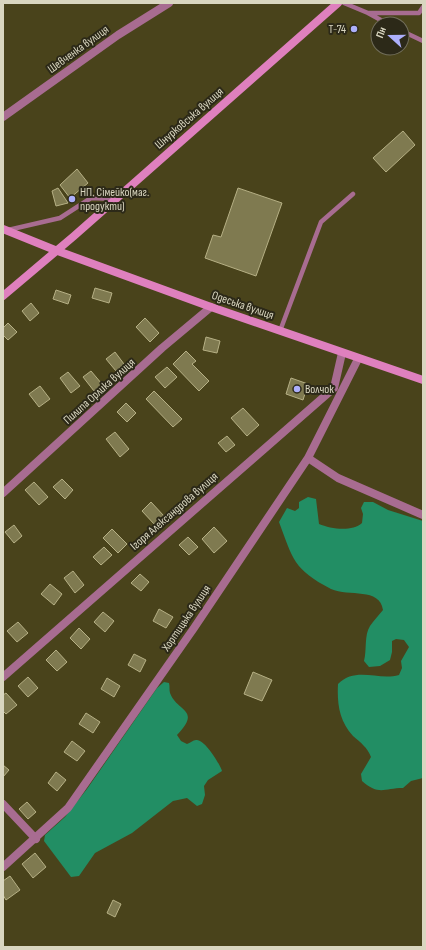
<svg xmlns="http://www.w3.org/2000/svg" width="426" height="950" viewBox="0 0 426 950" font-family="'Sofia Sans Condensed',sans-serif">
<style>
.forest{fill:#228e64}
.building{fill:#7f7a50;stroke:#b6b085}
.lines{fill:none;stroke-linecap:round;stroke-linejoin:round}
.lane{stroke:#a86c91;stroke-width:4.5}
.street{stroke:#a86c91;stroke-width:8}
.secondary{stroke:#df80be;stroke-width:8}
.poi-dot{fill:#acaffb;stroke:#2c2918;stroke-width:1.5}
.labels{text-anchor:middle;stroke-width:4;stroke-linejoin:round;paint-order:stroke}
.poi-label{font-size:12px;fill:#d9d6c0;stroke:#2c2918;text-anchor:start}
.street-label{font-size:12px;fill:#d9d6c0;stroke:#2c2918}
</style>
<rect width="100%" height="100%" fill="#49431b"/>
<path class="forest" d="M308 497 316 499 319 524C331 529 352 532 362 523L363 514 361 508 364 502H373L388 510 423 521V778L411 781 403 788C384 788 379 796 362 781L361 774 371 757C367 747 361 743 353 736 339 721 337 703 338 684 356 666 378 681 399 675L402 668 401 661 409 647 404 640 396 639 392 641V652L390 660 380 666 369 667 364 661C367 650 364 635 370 626 374 620 379 615 383 610 380 587 349 597 331 589 293 569 293 559 279 522L287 508 295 511 299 508V502Z
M164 682 169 683C170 686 169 690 170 693 177 712 202 709 177 735L181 741 187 744C190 743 193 740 196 740 204 738 220 764 222 771L208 780 204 786 205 795 202 804 197 806 187 798 173 801 132 833 95 853 79 876 71 877 44 841 45 835 65 817 87 789 157 688Z"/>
<path class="building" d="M403 131 415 145 386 172 373 158Z
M77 169 88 183 70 198 60 185Z
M58 188 68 203 56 206 52 191Z
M238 188 282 203 256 276 205 258 213 235 221 237Z
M95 288 112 293 109 303 92 298Z
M56 290 71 295 68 304 53 299Z
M31 303 39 313 30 321 22 311Z
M145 318 159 333 150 342 136 327Z
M8 323 17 332 8 340 3 335V328Z
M206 337 220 341 217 353 203 350Z
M186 351 196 361 192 364 209 381 199 391 173 364Z
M115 352 124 364 116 371 106 359Z
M167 367 177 377 165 388 155 377Z
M91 371 102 384 94 391 83 377Z
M68 372 80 386 71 393 60 378Z
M291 378 308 384 303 400 286 394Z
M40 386 50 399 39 407 29 394Z
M154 391 182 419 173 427 146 399Z
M126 403 136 413 127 422 117 412Z
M243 408 259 425 247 436 231 418Z
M115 432 129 449 120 457 106 439Z
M227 436 235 445 226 452 218 443Z
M62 479 73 490 65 499 53 487Z
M34 482 48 497 39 505 25 490Z
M151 502 164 516 155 525 142 511Z
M14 525 22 536 14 543 5 532Z
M214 527 227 541 214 553 202 539Z
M112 529 127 544 118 553 103 538Z
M188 537 198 547 189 555 179 545Z
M104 547 112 555 101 565 93 557Z
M73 571 84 585 75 593 64 578Z
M140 574 149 582 141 591 131 583Z
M50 584 62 594 54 605 41 594Z
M159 609 173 617 166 628 153 621Z
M103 612 114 621 105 632 94 622Z
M18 622 28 633 17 642 7 631Z
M79 628 90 639 81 649 70 638Z
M56 650 67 662 57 671 46 660Z
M134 654 146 660 140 672 128 665Z
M253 672 272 680 262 701 244 694Z
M28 677 38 688 28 697 18 686Z
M107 678 120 686 114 697 101 689Z
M6 693 17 705 6 714 3 711V695Z
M86 713 100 722 93 733 79 724Z
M72 741 85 751 77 761 64 752Z
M3 765 9 770 3 777Z
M56 772 66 780 57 791 48 783Z
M27 802 36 812 28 819 19 809Z
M35 853 46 867 33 878 22 864Z
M10 876 20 890 6 900 3 895V881Z
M113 900 121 904 115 917 107 913Z"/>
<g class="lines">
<path class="lane" d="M344 3 368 13 388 24
M368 13H419L423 7
M402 31 423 41
M8 230 60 218 91 198 115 199
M280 331 321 222 353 194"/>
<path class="street" d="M3 117 118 35 169 3
M308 458 338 478 423 515
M3 493 162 348 211 307
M3 677 334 388 342 353
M3 804 36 839
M3 867 68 808 194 628 308 458 358 359"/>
<path class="secondary" d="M3 229 55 250 211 307 423 380
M3 296 74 236 338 3"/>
</g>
<g class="poi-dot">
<circle cx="354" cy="29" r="4"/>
<circle cx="72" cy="199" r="4"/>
<circle cx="297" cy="389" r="4"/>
</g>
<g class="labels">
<g class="poi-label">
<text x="346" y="33" text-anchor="end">Т-74</text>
<text x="80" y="196">НП. Сімейко(маг.<tspan x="80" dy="14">продукти)</tspan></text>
<text x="305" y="393">Волчок</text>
</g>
<g class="street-label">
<text transform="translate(78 49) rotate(-36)" y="4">Шевченка вулиця</text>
<text transform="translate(189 118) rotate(-41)" y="4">Шнурковська вулиця</text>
<text transform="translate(243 305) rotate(19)" y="4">Одеська вулиця</text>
<text transform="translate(99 391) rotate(-42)" y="4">Пилипа Орлика вулиця</text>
<text transform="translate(174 511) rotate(-41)" y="4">Ігоря Александрова вулиця</text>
<text transform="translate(186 618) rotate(-56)" y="4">Хортицька вулиця</text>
</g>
</g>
<rect width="426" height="950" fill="none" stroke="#d9d6c0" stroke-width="8"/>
<g transform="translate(390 36) rotate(291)"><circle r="19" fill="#2c2918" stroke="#716e5b"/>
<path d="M0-3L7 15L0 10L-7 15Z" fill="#acaffb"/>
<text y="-6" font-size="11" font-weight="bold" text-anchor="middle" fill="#d9d6c0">Пн</text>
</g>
</svg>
